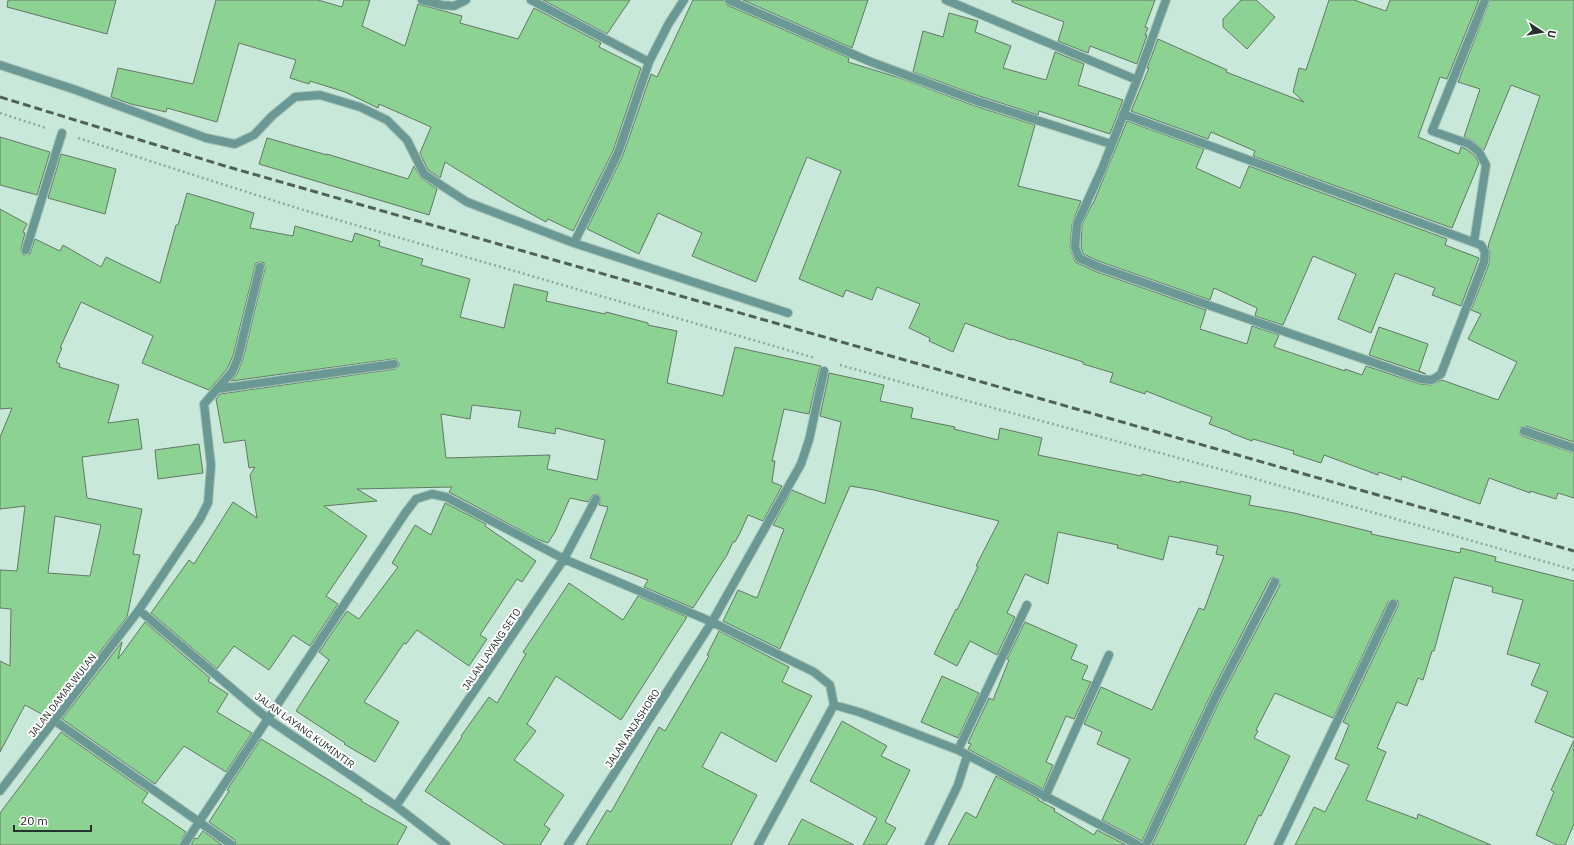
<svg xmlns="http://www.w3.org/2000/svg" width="1574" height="845" viewBox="0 0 1574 845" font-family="'IBM Plex Sans',sans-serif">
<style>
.building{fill:#8cd292;stroke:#647865;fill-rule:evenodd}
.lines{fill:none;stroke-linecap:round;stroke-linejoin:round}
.street-casing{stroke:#a8c4b7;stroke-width:10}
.path{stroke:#8fa89d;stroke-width:2.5;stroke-dasharray:2 3;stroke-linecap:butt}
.street{stroke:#6a9995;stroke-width:8}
.rail{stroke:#50615a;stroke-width:3;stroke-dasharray:8 4;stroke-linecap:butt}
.labels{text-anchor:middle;stroke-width:4;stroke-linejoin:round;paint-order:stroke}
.street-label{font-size:10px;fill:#26322d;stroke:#fff}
</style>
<rect width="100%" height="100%" fill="#c8e8da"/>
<path class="building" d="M8 0H116L107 34 7 7Z
M216 0H318L342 7 344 0H370L362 26 405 46 418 4 462 16 460 23 518 39 534 8 601 43 599 47 641 68 613 151 573 231 548 219 546 222 515 205 445 162 440 178 428 170 420 153 431 127 379 104 378 108 345 92 310 81 309 84 290 78 296 60 239 43 217 122 167 108 166 112 131 104 111 97 118 68 193 84Z
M543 0H630L607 34Z
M693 0H724L727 5 849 58 848 62 903 79 975 106 1035 125 1018 186 1081 201 1072 224 1070 247 1075 262 1097 272 1206 310 1200 329 1247 344 1252 326 1279 335 1274 347 1345 371V369L1362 375 1366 366 1420 384 1432 385 1442 380 1498 400 1517 362 1468 339 1481 314 1471 310 1489 264 1490 252 1488 246 1540 96 1511 85 1484 150 1472 140 1464 137 1480 89 1458 82 1490 0H1574V442L1526 426 1521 427 1519 432 1522 436 1574 453V498L1558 493 1556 499 1530 491V493L1489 478 1480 504 1402 476 1401 480 1379 472 1378 475 1324 455 1321 463 1293 454 1294 451 1253 439 1252 441 1231 433V432L1209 424 1212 417 1146 391 1145 394 1110 382 1113 373 1083 364V362L1012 339 1011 340 965 323 953 352 929 341 930 338 909 328 920 304 877 287 872 300 846 290 843 297 799 279 841 171 807 157 756 282 692 256 702 233 658 213 639 254 587 229 623 155 651 74 657 77Z
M743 0H868L852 48Z
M1012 0H1155L1145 27 1148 28 1145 35H1147L1137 64 1090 46 1088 53 1058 41 1064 22 1012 2Z
M1241 0H1256L1275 17 1247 49 1223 27V19Z
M1329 0H1354L1386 11 1390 0H1479L1447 79 1440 77 1418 137 1459 154 1461 147 1466 149 1475 156 1479 163 1452 228 1253 156 1255 151 1211 132 1208 139 1131 111 1149 68H1147L1158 39 1227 70 1226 72 1304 102 1293 92 1299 68 1306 70Z
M949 13 978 21 975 32 1011 46 1003 68 1046 80 1055 52 1084 64 1078 85 1123 100 1110 134 1039 111 1038 115 979 96 913 72 923 31 943 37Z
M1127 121 1204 149 1196 168 1240 188 1249 166 1447 239 1445 245 1479 258 1461 306 1432 295 1435 288 1395 273 1371 333 1338 319 1356 274 1313 256 1283 325 1255 316 1257 308 1214 288 1210 300 1101 262 1083 254 1081 246 1082 225 1092 204H1093Z
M0 137 50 152 37 195 0 185Z
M267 138 327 155V154L408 179 414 166 421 178 437 189 429 215 259 164Z
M61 154 116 169 105 214 48 198Z
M187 193 254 213 250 228 293 236 295 226 352 242 355 233 380 241 379 246 423 259 421 265 470 279 460 317 504 328 514 284 548 292 546 301 605 314 606 312 648 323V325L677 331 667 383 723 396 735 347 821 366 819 370 809 414 784 409 772 461H775L772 482 782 486 763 521 748 515 740 533 735 542H733L727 555 693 608 644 587 648 580 590 558 608 507 599 505 601 498 598 494 593 495 588 502 570 498 555 532 548 543 537 539 449 492 452 487 357 489 377 501 324 506 367 536 326 596 338 604 310 646 293 635 269 670 234 646 217 669 151 613 189 560 194 564 233 502 257 518 250 475 255 467 249 468 245 440 224 443 216 399 220 394 395 369 399 366V363L396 359H393L231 381 237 374 243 359 265 268 264 263 261 262 256 263 255 266 233 356 227 369 209 390 142 363 153 336 81 302 60 348H62L56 362 60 364 59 367 119 385 108 423 138 419 142 449 82 457 87 498 142 509 133 554 140 555 127 617 49 718 25 705 0 752V661L10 666 11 609 0 608V570L17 571 25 506 0 509V437L12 408 0 409V209L27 224 23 232 25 233 21 249 22 253 24 255 30 254 35 239 60 251 63 245 101 267 106 257 160 283 176 225H178ZM472 405 521 411 518 427 555 434 556 428 605 440 597 480 547 469 550 455 446 458 441 414 470 419ZM55 516 101 525 90 576 48 573Z
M1379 327 1428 344 1419 371 1426 374 1369 355Z
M829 373 884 385 880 401 913 408 911 418 955 427 954 429 998 440 1000 428 1042 438 1038 455 1141 476 1142 474 1180 483V481L1251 496 1249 505 1294 513 1372 532 1371 534 1460 553 1461 548 1496 557 1495 561 1574 581V738L1535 722 1548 692 1531 685 1540 664 1507 654 1523 600 1492 592 1493 587 1454 577 1434 651H1432L1423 680 1418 678 1407 706 1397 702 1377 748 1386 752 1366 800 1417 819 1418 814 1491 845H1295L1314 807 1325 812 1349 765 1335 759 1349 725 1343 722 1398 606V601L1393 599 1388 602 1333 718 1275 693 1256 730 1258 731 1254 738 1290 756 1261 816 1259 815 1245 845H1152L1221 698 1280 585 1279 579 1274 577 1270 579 1211 694 1142 841 1102 820 1130 759 1097 744 1102 732 1084 724 1101 687 1152 710 1199 608 1204 610 1224 556 1216 554 1218 546 1169 536 1163 560 1117 548 1118 545 1058 532 1048 584 1025 574 1007 613 1015 617 997 655 970 641 957 666 934 654 956 609 957 610 978 567 976 566 999 521 874 490 850 486 780 649 723 621 738 590 757 598 784 529 773 525 792 490 825 504 841 422 820 416Z
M199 444 203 473 158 479 155 450Z
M445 503 486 524 485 526 536 561 522 582 517 579 480 635 487 639 469 666 417 630 406 644 404 643 364 702 399 722 375 762 344 744 345 743 296 711 329 660 319 652 347 611 359 619 398 567 392 563 415 525 431 535Z
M569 583 623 620 638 596 687 617 621 720 556 676 527 724 536 731 514 760 564 795 544 825 550 829 540 845H505L425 791 462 737 461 736 489 697 497 703 526 654 523 652Z
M145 622 210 678 208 681 228 694 217 712 252 733 226 772 184 746 155 784 62 719 122 642 118 659Z
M1025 622 1077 645 1071 659 1088 666 1082 679 1091 682 1074 719 1066 716 1046 762 1053 765 1043 789 968 749 971 744 968 743 989 698 993 700 1009 660 1007 659Z
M719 631 789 667 782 682 812 696 776 762 721 732 702 767 757 795 731 845H586L607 810 611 812 659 727 665 731 709 656 707 655Z
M942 676 979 693 958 738 921 722Z
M842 721 887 746 881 756 910 770 885 822 896 828 886 845H863L877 818 810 781Z
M61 732 148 793 142 802 186 832 179 845H0V813Z
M261 739 362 800 361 801 407 827 397 845H237L235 840 209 822 229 791 227 790Z
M1574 740V824L1565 845H1557L1536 835 1554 792 1551 790Z
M996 776 1039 799 1038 800 1055 809 1054 811 1094 835 1097 830 1126 845H948L966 812 976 818Z
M802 819 854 845H788Z
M203 831 222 845H191L195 838 197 839Z"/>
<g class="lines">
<g class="street-casing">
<path id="street" d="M422 0 442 5 454 6 466 0
M531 0 649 62
M729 0 871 62 977 101 1111 144
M946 0 1137 80
M0 65 76 90 206 138 235 144 254 135 272 116 295 97 320 95 360 107 387 120 407 140 424 174 467 202 574 243 788 313
M1123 114 1481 245 1485 252 1484 262 1441 374 1432 380 1421 379 1099 267 1079 258 1075 247 1077 224 1102 169 1137 80 1166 0
M1474 242 1486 165 1479 152 1469 144 1432 131 1485 0
M574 243 618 153 649 62 669 23 684 0
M26 250 62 133
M217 389 394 364
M1524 431 1574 448
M139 610 268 719 396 806 446 845
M834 705 859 712 958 750 1138 845
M55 721 232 845
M958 750 1027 605
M0 791 139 610 200 519 208 503 211 465 204 404 232 372 238 358 260 267
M1045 797 1109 655
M396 806 564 559 596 499
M184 845 199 822 406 512 416 499 432 494 446 497 564 559 712 622 814 672 830 685 834 705 758 845
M568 845 712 622 801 464 809 440 824 371
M929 845 958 785 967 756
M1146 845 1216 696 1275 582
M1278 845 1393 604"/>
</g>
<path class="path" d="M0 113 46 128
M78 138 300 209 815 358
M840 365 975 403 1249 477 1574 570"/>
<use href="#street" class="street"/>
<path class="rail" d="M0 97 225 166 1574 551"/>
</g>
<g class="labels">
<g class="street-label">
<text transform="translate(491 649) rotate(-56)" y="4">JALAN LAYANG SETO</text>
<text transform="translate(62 695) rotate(-52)" y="4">JALAN DAMAR WULAN</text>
<text transform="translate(632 728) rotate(-57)" y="4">JALAN ANJASHORO</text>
<text transform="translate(305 730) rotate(36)" y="4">JALAN LAYANG KUMINTIR</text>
</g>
</g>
<g transform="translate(1542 32) rotate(102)" stroke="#ffffff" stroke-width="3" paint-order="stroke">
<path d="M0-3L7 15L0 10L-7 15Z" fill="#26322d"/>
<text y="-6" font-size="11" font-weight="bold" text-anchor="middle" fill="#26322d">U</text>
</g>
<path d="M14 825v6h77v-6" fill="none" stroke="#26322d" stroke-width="2"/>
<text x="20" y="825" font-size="12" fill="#26322d" stroke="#ffffff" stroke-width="3" paint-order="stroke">20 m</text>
</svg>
